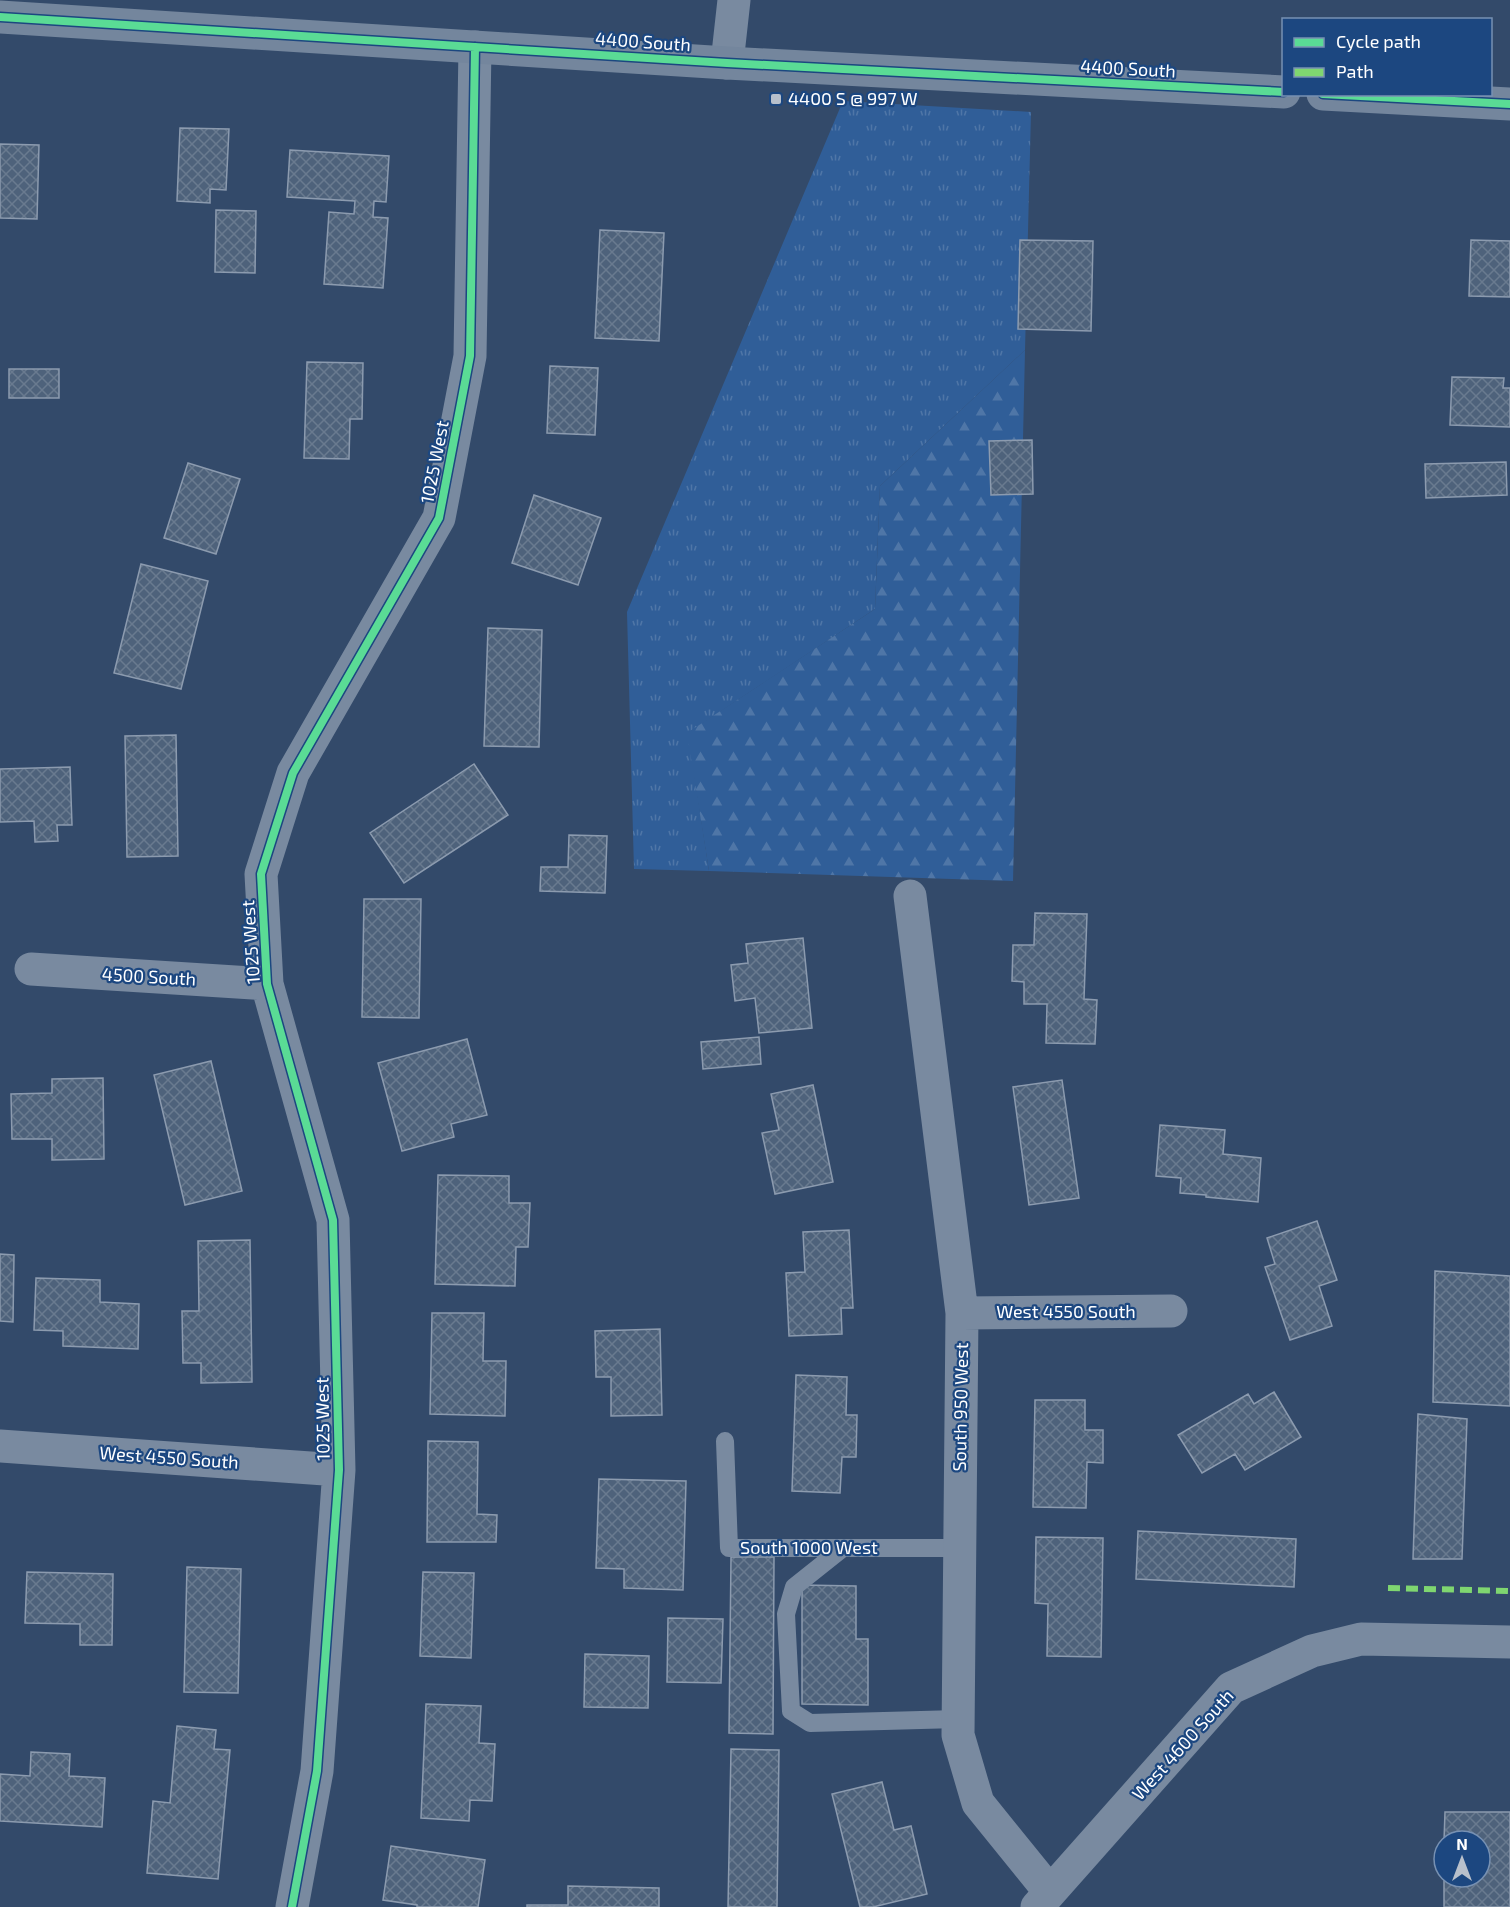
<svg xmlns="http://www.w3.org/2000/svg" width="1510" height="1907" viewBox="0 0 1510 1907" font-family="'Exo 2',sans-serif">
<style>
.grass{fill:url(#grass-tufts)}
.forest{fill:url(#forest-firs)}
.building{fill:url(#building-cross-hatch);stroke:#8c9baf;stroke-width:1.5}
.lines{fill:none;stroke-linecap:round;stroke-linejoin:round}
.lane{stroke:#798aa0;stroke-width:18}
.street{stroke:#798aa0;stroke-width:33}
.secondary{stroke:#74869d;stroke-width:33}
.quiet{stroke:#7fd670;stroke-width:6;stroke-dasharray:12 6;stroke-linecap:butt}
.cycleway-casing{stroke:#1c4780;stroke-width:11}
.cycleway{stroke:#5adb95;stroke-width:8}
.poi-dot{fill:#b8c0cb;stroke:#1c4780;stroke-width:2}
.labels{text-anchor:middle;stroke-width:4.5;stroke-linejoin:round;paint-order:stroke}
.street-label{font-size:18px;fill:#fff;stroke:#1c4780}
.poi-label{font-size:18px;fill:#fff;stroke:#1c4780;text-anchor:start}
</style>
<defs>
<pattern id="grass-tufts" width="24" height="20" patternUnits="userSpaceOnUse" patternTransform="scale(1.5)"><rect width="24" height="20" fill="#305e98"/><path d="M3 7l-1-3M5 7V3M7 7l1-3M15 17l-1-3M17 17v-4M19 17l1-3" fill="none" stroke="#4f76a7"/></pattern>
<pattern id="forest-firs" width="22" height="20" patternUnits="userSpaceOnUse" patternTransform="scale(1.5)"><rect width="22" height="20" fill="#305e98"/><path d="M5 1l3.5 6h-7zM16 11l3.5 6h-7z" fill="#4f76a7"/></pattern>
<pattern id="building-cross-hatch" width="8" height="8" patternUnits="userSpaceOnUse" patternTransform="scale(1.5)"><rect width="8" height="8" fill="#4e627b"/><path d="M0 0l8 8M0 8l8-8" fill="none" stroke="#697a8f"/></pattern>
</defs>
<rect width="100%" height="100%" fill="#334a6a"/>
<path class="grass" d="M843 101 1031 112 1025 350 880 486 875 609 688 733 709 871 634 869 627 612Z"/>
<path class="forest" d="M1025 350 1013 881 709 871 687 733 875 609 880 486Z"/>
<path class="building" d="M180 128 229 129 226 190 210 189V203L177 201Z
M0 144 39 145 37 219 0 218Z
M290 150 389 156 386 202 374 201 373 217 388 218 383 288 324 284 329 212 354 214 355 201 287 197Z
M216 210 256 211 255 273 215 272Z
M600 230 664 233 659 341 595 338Z
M1020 240 1093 241 1091 331 1018 329Z
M1471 240 1510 241V297L1469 296Z
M307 362 363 363 362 419H350L349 459 304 458Z
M550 366 598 368 595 435 547 433Z
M9 369H59V398H9Z
M1452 377 1504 378 1503 388H1510V427L1450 425Z
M1032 440 1033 494 991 495 989 441Z
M1506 462 1507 495 1426 498 1425 464Z
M188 463 240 479 216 554 164 538Z
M534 495 601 518 578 585 512 563Z
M141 564 208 581 181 689 114 673Z
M488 628 542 630 539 747 484 746Z
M176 735 178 856 127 857 125 736Z
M474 764 508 815 404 883 370 833Z
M70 767 72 825H57L58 841 35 842 34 821 0 822V769Z
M569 835 607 836 605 893 540 891 541 867H568Z
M364 899H421L419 1018 362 1017Z
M1035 913 1087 914 1084 999 1097 1000 1095 1044 1046 1043 1047 1004H1024V982L1012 981 1013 945H1034Z
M803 938 812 1028 759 1033 755 998 735 1001 731 965 748 963 746 944Z
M759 1037 761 1064 703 1069 701 1042Z
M467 1039 487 1115 451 1124 454 1137 402 1151 378 1063Z
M211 1061 242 1191 185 1205 154 1075Z
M103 1078 104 1159 52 1160V1139H12L11 1094 52 1093V1079Z
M1062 1080 1079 1198 1029 1205 1013 1087Z
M813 1085 833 1182 775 1194 762 1133 779 1130 771 1094Z
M1160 1125 1225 1130 1223 1154 1261 1158 1258 1202 1206 1197V1195L1180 1193 1181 1178 1156 1176Z
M438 1175 509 1176V1203H530L528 1247H516L515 1286 435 1284Z
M1317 1221 1337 1280 1319 1286 1332 1326 1290 1340 1265 1267 1275 1264 1267 1238Z
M849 1230 853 1308H841L842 1334 789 1336 786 1273 805 1272 803 1232Z
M250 1240 252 1382 201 1383V1363H183L182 1311H199L198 1241Z
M0 1254 14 1255 13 1322 0 1321Z
M1435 1271 1510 1276V1406L1433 1402Z
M36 1278 100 1280V1302L139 1304 138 1349 63 1346V1331L34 1330Z
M432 1313H484L483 1361H506L505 1416 430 1414Z
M660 1329 662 1415 611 1416V1377H596L595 1331Z
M796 1375 847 1377 846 1415H857L856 1457H842L840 1493 792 1491Z
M1274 1392 1301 1437 1245 1470 1235 1454 1202 1473 1178 1435 1248 1394 1254 1404Z
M1035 1400H1085V1430H1103V1463L1087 1462 1086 1508 1033 1507Z
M1418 1414 1467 1419 1462 1559H1413Z
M428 1441 478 1442 477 1514 497 1515 496 1542H427Z
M599 1479 686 1481 683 1590 624 1588V1569L596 1568Z
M1138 1531 1296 1539 1294 1587 1136 1579Z
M1036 1537 1103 1538 1101 1657 1047 1656 1048 1604 1035 1603Z
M731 1557H774L773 1734 729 1733Z
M187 1567 241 1569 238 1693 184 1692Z
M27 1572 113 1574 112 1645H80V1624L25 1623Z
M423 1572 474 1573 471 1658 420 1656Z
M802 1585 856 1586V1639H868V1705L802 1704Z
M668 1618 723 1619 721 1683 667 1682Z
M585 1654 649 1656 648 1708 584 1707Z
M426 1704 481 1706 479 1743 495 1744 492 1801 470 1800 469 1821 421 1818Z
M177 1726 216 1730 214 1749 230 1750 218 1879 147 1873 153 1801 170 1803Z
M731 1749 779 1750 777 1907H728Z
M31 1752 70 1754 69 1776 105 1778 102 1827 0 1821V1774L30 1776Z
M882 1782 894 1830 911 1826 927 1894 873 1907H860L832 1794Z
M1445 1812H1510V1907H1444V1876L1480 1877V1841H1444Z
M391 1846 485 1860 478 1907H417V1905L383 1900Z
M568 1886 659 1888V1907H527V1905H568Z"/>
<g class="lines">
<path class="lane" d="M725 1441 729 1548H959
M843 1548 794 1587 786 1614 791 1711 810 1723 958 1719"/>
<path class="street" d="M727 63 734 0
M910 896 962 1313 958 1735 978 1803 1050 1892
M31 969 267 984
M962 1313 1171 1311
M0 1446 339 1470
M292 1907 317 1771 339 1470 333 1220 267 984 261 874 293 773 439 518 470 356 475 47
M1037 1907 1231 1688 1312 1651 1361 1639 1510 1642"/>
<path class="secondary" d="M0 17 727 63 1284 92
M1323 94 1510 104"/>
<path class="quiet" d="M1388 1588 1510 1591"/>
<g class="cycleway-casing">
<path id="cycleway" d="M0 17 727 63 1284 92
M1323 94 1510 104
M292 1907 317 1771 339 1470 333 1220 267 984 261 874 293 773 439 518 470 356 475 47"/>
</g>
<use href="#cycleway" class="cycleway"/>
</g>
<rect class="poi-dot" x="770" y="93" width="12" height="12" rx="3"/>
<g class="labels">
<g class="street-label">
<text transform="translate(643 42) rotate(4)" y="6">4400 South</text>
<text transform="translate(1128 69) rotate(3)" y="6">4400 South</text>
<text transform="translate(435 462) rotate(-79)" y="6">1025 West</text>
<text transform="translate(251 942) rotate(-94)" y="6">1025 West</text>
<text transform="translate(149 977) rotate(3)" y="6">4500 South</text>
<text x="1066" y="1318">West 4550 South</text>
<text transform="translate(961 1407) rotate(-89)" y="6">South 950 West</text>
<text transform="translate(323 1419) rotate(-91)" y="6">1025 West</text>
<text transform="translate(169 1458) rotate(4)" y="6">West 4550 South</text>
<text x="809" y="1554">South 1000 West</text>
<text transform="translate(1183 1745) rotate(-48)" y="6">West 4600 South</text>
</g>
<g class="poi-label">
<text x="788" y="105">4400 S @ 997 W</text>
</g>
</g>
<rect x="1282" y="18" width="210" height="78" fill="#1c4780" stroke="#7791b3" stroke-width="1.5"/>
<rect x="1294" y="38" width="30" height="9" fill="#5adb95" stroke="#7791b3" stroke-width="1.5"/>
<text x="1336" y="48" font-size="18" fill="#ffffff">Cycle path</text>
<rect x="1294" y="68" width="30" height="9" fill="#7fd670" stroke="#7791b3" stroke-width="1.5"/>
<text x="1336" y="78" font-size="18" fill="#ffffff">Path</text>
<g transform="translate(1462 1859)"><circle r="28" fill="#1c4780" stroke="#7791b3" stroke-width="1.5"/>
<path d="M0-4.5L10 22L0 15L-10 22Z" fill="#b8c0cb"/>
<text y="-9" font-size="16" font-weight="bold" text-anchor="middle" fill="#ffffff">N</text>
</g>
</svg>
